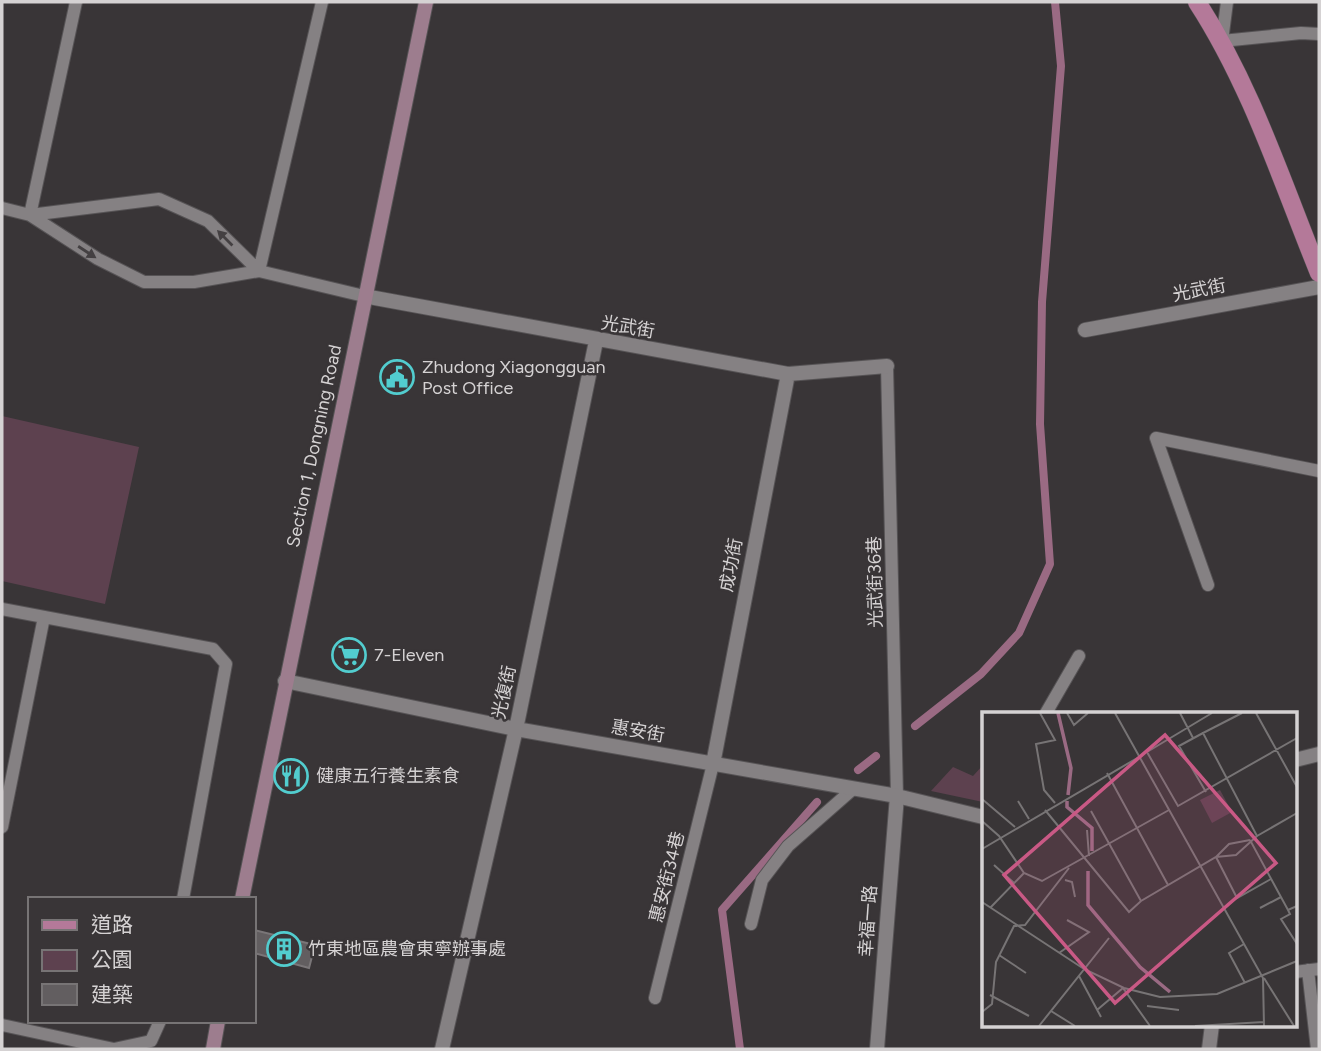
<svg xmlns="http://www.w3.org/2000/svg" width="1321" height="1051" viewBox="0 0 1321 1051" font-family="Figtree,'Noto Sans TC',sans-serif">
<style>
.green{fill:#5d414f}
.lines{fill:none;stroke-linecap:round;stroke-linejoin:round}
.stream{stroke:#9a6a83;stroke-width:8}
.building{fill:#625e60;stroke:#7a7678;stroke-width:2}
.service-casing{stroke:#565355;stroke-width:14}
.minor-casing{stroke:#565355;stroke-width:16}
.secondary-casing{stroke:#565355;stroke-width:16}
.primary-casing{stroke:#565355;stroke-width:19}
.service{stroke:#858183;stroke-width:12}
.minor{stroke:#858183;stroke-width:14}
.secondary{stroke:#9d7d8e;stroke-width:14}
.primary{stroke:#b47999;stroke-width:18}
.oneway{fill:#444042}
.labels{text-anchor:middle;stroke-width:5;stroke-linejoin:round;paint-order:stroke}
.street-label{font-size:18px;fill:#d5d2d3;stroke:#393537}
.poi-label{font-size:18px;fill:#d5d2d3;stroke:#393537;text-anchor:start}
.inset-river{fill:none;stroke:#9a6a83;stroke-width:3.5}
.inset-road{fill:none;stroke:#777475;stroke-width:2}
.view{fill:#c95985;fill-opacity:0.15;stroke:#c95985;stroke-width:3.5}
.inset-edge{fill:none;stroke:#d5d2d3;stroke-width:3.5}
</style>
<rect width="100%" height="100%" fill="#393537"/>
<path class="green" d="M2 416 139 447 105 604 2 581Z
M983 765V802L931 791 953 767 973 776Z"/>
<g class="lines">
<path class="stream" d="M915 726 981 674 1019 633 1050 564 1040 424 1042 302 1061 66 1055 2
M858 770 876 756
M740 1049 722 910 817 802"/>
</g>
<path class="building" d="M254 930 315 945 309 968 254 953Z"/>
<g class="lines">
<g class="service-casing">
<path id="service" d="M322 2 259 271 364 296
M1227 2 1222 41 1301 33 1319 34
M2 208 30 215 98 259 144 282H194L259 271 208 221 159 199 30 215
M30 215 76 2
M887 366 897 796
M1208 585 1156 438 1319 471
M2 609 213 649 226 664 183 899
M1046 713 1079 656
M2 827 44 617
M751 924 762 880 788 846 853 789
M1308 970 1317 1049
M1295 972 1319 969
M655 998 713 764
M2 1025 114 1049 151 1041 160 1021"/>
</g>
<g class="minor-casing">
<path id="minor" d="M364 296 788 374 887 366
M1085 330 1319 287
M285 681 516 729 897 796 983 817
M1295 760 1319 754
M713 764 788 374
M442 1049 516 729 596 341
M877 1049 897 796
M1209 1049 1212 1025"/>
</g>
<g class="secondary-casing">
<path id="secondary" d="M242 899 426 2
M213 1049 218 1021"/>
</g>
<g class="primary-casing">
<path id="primary" d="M1197 2C1251 85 1282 182 1319 273"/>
</g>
<use href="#service" class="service"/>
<use href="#minor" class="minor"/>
<use href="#secondary" class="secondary"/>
<use href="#primary" class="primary"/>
</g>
<defs><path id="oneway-solid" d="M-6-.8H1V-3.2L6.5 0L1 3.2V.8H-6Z" transform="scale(1.75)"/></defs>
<g class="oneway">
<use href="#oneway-solid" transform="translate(225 238) rotate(-135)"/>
<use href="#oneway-solid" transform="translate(87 252) rotate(33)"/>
</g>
<defs>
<g id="civic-ring" transform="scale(1.75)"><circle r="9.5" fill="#393537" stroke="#52cdcf" stroke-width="1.5"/><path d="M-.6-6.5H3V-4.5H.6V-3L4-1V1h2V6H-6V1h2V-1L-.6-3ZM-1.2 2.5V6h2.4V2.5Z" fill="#52cdcf"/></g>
<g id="supermarket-ring" transform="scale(1.75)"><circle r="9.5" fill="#393537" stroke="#52cdcf" stroke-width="1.5"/><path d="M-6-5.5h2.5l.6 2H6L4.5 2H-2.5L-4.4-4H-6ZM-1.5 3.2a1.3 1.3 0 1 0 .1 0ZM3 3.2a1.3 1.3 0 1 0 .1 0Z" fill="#52cdcf"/></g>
<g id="restaurant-ring" transform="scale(1.75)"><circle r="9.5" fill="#393537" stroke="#52cdcf" stroke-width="1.5"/><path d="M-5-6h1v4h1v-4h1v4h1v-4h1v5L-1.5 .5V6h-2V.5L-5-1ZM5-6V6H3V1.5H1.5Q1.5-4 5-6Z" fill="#52cdcf"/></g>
<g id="building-ring" transform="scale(1.75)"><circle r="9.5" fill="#393537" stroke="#52cdcf" stroke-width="1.5"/><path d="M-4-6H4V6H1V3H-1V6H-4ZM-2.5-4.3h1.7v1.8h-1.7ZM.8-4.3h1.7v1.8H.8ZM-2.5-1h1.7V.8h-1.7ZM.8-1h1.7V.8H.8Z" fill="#52cdcf"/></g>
</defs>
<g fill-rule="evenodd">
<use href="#civic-ring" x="397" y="377"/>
<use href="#supermarket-ring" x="349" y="655"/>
<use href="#restaurant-ring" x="291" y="776"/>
<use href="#building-ring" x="284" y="949"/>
</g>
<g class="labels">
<g class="street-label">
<text transform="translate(1199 290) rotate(-11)" y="6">光武街</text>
<text transform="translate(628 327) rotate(10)" y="6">光武街</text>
<text transform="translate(314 446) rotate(-78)" y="6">Section 1, Dongning Road</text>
<text transform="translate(731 565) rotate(-79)" y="6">成功街</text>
<text transform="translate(875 582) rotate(-91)" y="6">光武街36巷</text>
<text transform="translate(504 692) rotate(-78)" y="6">光復街</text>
<text transform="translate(638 731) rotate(10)" y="6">惠安街</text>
<text transform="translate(667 877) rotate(-76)" y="6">惠安街34巷</text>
<text transform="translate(868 921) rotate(-86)" y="6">幸福一路</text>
</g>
<g class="poi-label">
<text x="422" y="373">Zhudong Xiagongguan<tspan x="422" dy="21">Post Office</tspan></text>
<text x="374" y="661">7-Eleven</text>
<text x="316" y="782">健康五行養生素食</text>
<text x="308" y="955">竹東地區農會東寧辦事處</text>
</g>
</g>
<g transform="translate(982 712)">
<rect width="315" height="315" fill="#393537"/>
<path d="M238 78 250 100 230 111 218 88Z" fill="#5d414f"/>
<path class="inset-river" d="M76 1 89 56 86 83M85 89V95L110 116V139M106 159V193L158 255 188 280"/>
<path class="inset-road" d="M58 1 73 28 54 32 62 78 73 91M85 1 92 13 106 1M133 1 281 266 282 314M198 1 211 26M230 1 165 40 196 94 315 26M260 1 221 21 275 124 254 143 234 145 247 132 268 128M274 1 315 75M221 21 197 34 224 80M125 61 186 173M0 87 33 115M36 89 47 107M63 98 147 200 159 189 234 145 255 186 289 167M109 99 159 189M0 109 17 124 42 161 60 169 187 98M105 118 107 144M275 124 315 101M268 128 306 198 315 194M0 137 157 45M12 153 32 171M83 168 90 170 93 185M0 190 102 257 142 276 178 285 235 282 315 249M8 196 42 161M278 196 299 185M306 198 308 202 299 207 315 232M262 232 247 241 263 271M77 241 107 220 85 208M17 243 44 261M97 264 119 305M282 266 312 314M8 283 47 304M165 294 197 298M115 298 141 276 168 314M69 299 93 314M0 300 10 292 14 250 32 214 43 213 87 156M57 314 127 226M213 314 282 310"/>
<path class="view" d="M183 23 294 151 133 291 22 163Z"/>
<rect width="315" height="315" class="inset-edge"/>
</g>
<rect width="1321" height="1051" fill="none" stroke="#d5d2d3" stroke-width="7"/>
<rect x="28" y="897" width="228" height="126" fill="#393537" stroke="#777475" stroke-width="2"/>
<rect x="42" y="920" width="35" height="10" fill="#b47999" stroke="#777475" stroke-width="2"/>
<text x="91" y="932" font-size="21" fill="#d5d2d3">道路</text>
<rect x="42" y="950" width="35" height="21" fill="#5d414f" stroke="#777475" stroke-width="2"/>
<text x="91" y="967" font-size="21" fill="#d5d2d3">公園</text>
<rect x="42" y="984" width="35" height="21" fill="#625e60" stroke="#777475" stroke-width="2"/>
<text x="91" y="1002" font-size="21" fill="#d5d2d3">建築</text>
</svg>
